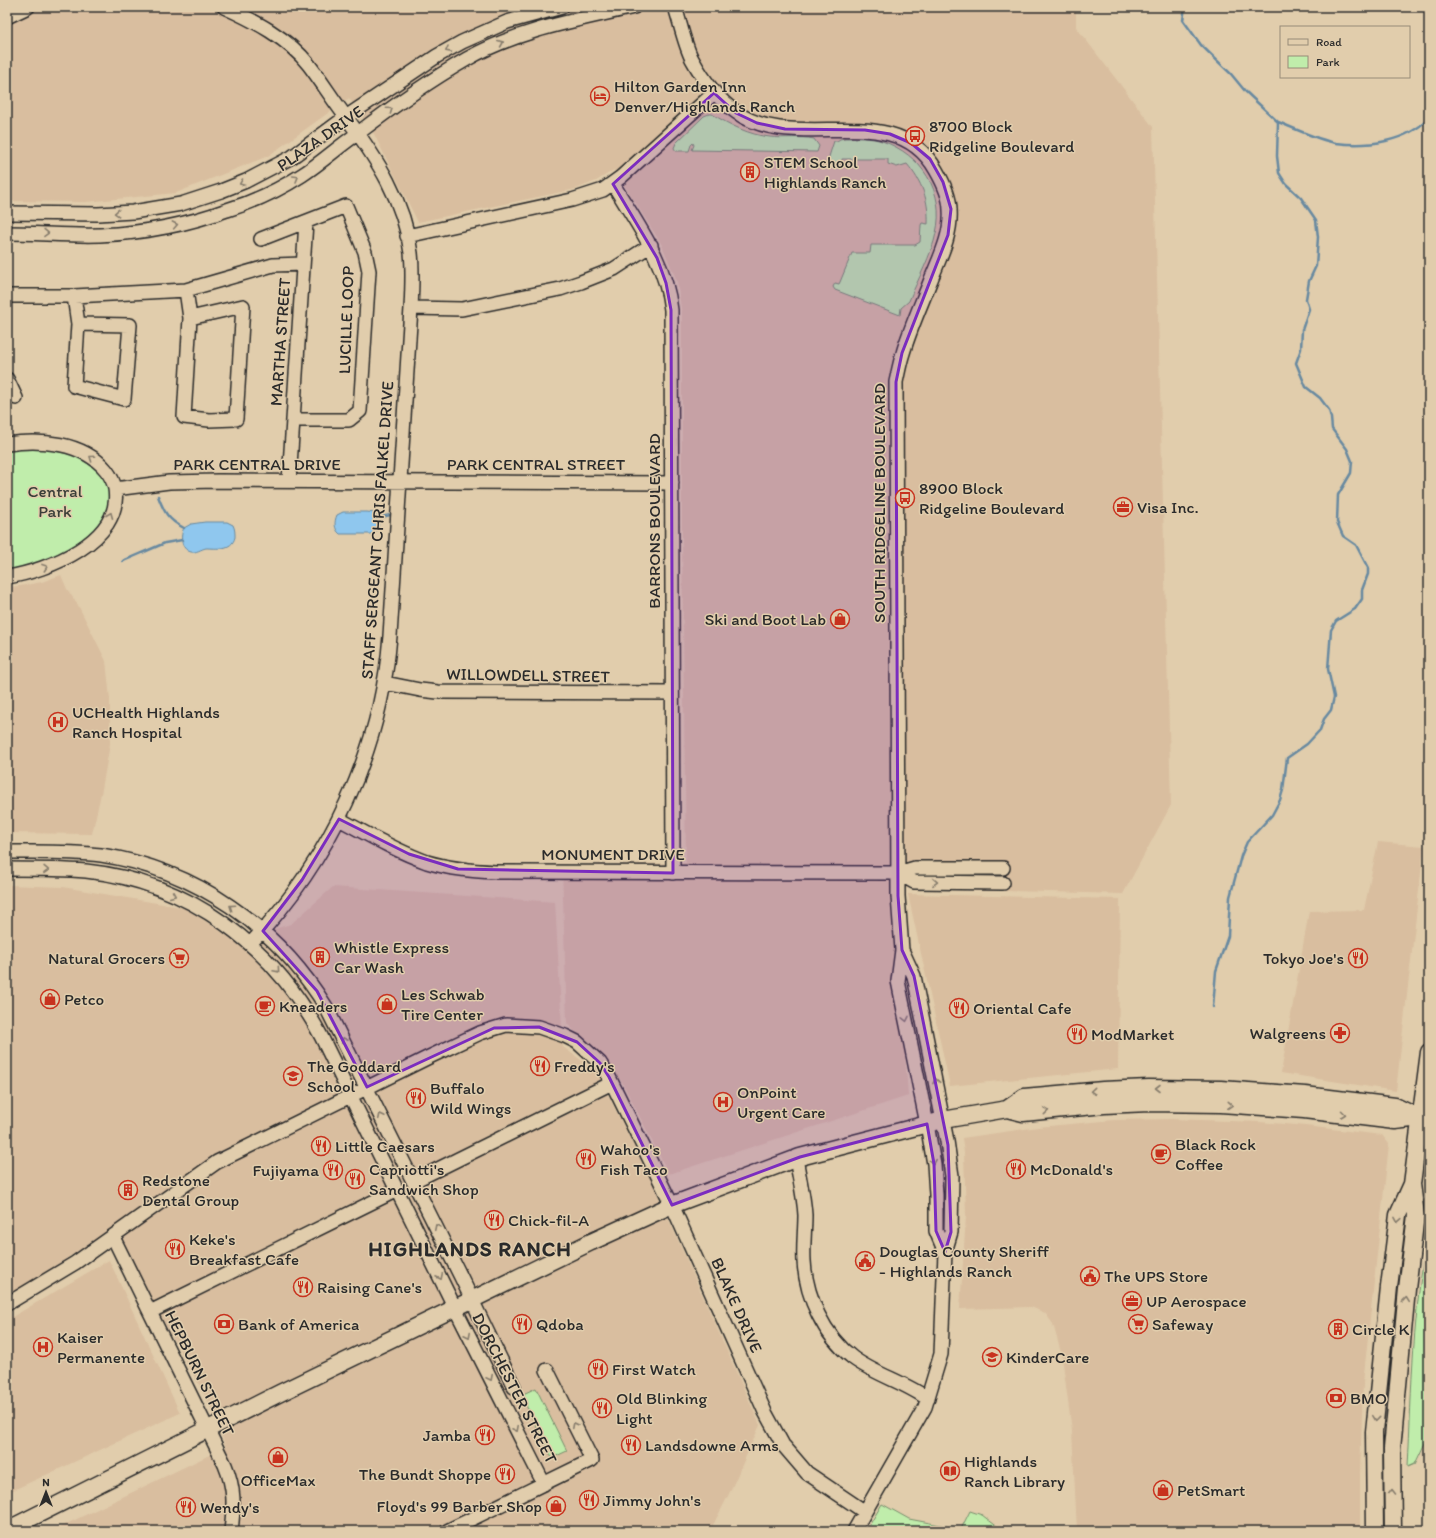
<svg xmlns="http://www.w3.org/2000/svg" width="1436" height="1538" viewBox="0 0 1436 1538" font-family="Itim,sans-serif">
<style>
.built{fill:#d9be9f}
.green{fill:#c0edab;stroke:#768c6b}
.water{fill:#8fc7ee;stroke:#6789a0}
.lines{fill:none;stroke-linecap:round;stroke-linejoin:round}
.stream{stroke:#6789a0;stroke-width:2.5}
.minor-casing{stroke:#2b2b2b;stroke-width:16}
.major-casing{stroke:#2b2b2b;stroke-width:19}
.minor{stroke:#e1cdac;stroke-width:13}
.major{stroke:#e1cdac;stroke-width:16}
.oneway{stroke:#867c6c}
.marked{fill:#7b2cbf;fill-opacity:0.2;stroke:#7b2cbf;stroke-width:3;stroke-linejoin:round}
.labels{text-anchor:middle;stroke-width:3;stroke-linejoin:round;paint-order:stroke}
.poi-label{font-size:17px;fill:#2b2b2b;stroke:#e1cdac;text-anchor:start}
.street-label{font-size:17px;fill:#2b2b2b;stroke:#e1cdac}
.park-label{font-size:17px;fill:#3a3e38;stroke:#e1cdac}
.district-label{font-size:21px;font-weight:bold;letter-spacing:1px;fill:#2b2b2b;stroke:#e1cdac}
</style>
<rect width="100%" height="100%" fill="#e1cdac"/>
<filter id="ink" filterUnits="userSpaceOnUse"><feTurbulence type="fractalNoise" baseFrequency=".025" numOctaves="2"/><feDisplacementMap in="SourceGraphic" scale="8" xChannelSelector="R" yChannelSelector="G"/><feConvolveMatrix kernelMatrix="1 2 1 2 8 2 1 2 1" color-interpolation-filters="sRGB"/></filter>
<g filter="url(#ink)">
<path class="built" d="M7 7H1076V27L1153 127 1171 805 1123 894 893 888 908 1096 669 1174 622 1082 567 1023 562 865 686 863 682 534V314L677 281 662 245 632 197 614 170 596 181 576 189 418 222 374 134 349 98 268 156 176 193 86 202 7 201Z
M61 575 67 589 78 605 106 661 110 699V744L102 789 92 834 7 833V587L20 586 42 582Z
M1378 842 1424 846 1396 1091 1281 1073 1309 911 1364 910Z
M7 885 63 887 186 908 235 941 291 924 333 887 555 902 563 1047 596 1071 653 1184 760 1425 729 1494 710 1531H672L661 1524 657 1531H52L226 1447 208 1401 112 1229 7 1297Z
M908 894 1120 899 1118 1069 950 1086Z
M1171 1119 1260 1122 1297 1125 1382 1135 1389 1144 1363 1383 1360 1474V1531H1077L1072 1431 1062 1356 1053 1324 1045 1313 1031 1307 960 1309 966 1216 964 1153 962 1138 1038 1127 1114 1120Z
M109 1260 180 1413 7 1493V1320Z"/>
<path class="green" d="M709 114H712C730 125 749 135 770 137 785 139 800 136 814 139L819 146 817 152 692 150 694 145 693 143 691 145 689 151H676L674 148 676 143 704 116Z
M845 138C857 138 870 137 882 141 921 154 946 192 936 233 932 254 917 281 909 301L901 308 900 315 835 290 833 287 835 283 839 284 840 282 852 253H870L871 245H915L920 242 921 225 922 223 928 224C929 200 922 182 907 164L897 167 888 164V159H842L840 165 826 166 834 141H837L840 139Z
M40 448 74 455 101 472 113 493 101 524 65 553 28 567 7 571V449Z
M1429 1233V1440L1426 1441 1415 1464 1408 1467C1412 1389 1412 1309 1429 1233Z
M536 1388 567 1451 552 1458 521 1395Z
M882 1504 909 1519 961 1529 970 1511 982 1515 1003 1531H866Z"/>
<path class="water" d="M343 512H367L375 513 379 521 378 529 372 534H340C334 529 334 522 337 515Z
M205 522H227L233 525C235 529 235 533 235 537 232 551 216 548 206 548 201 549 196 553 191 552 180 549 180 535 184 528L191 524Z"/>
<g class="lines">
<path class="stream" d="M1185 7 1183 20 1201 45 1231 74 1245 91 1278 122 1277 156 1279 173 1286 184 1301 198 1316 220 1318 237 1316 266 1309 281 1306 299 1309 309 1302 330 1301 349 1296 363 1306 387 1320 398 1329 410 1331 418 1332 429 1347 449 1352 461 1351 473 1338 495 1337 522 1343 536 1356 545 1368 568V574L1362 590V599L1355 609 1336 621 1331 630 1328 669 1334 697 1331 710 1324 719 1320 730 1307 744 1287 758 1283 790 1280 800 1272 815 1247 842 1241 856 1230 897 1228 936 1216 971 1213 1007
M1278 122C1296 129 1318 140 1336 143 1368 147 1406 142 1429 118
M158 496C164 512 168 520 184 528
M378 518 390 515
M123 561 165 543 182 540"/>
<g class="minor-casing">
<path id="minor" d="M224 7C255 21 288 38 309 65 322 82 333 100 346 117 377 159 404 200 411 253 413 271 412 289 411 308L390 636C381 751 330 861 250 944
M675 7C680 22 685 46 692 59 703 79 717 99 736 112 795 155 894 96 936 170 943 182 950 197 950 210 952 235 939 259 930 282 921 305 910 329 903 353 900 362 898 373 896 382L898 896 902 950 898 981 927 1124 934 1164 936 1195V1231L945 1252
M7 17 28 7
M613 184C637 224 666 262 671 310L673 873
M7 213 98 214 133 212 181 204 221 191 246 181 292 157 346 117 437 56 462 42 507 22 562 7
M7 233C38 233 69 236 100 235 144 233 186 225 227 210 253 202 279 190 302 175 321 163 338 147 357 134 392 107 429 81 467 59 518 30 578 20 634 7
M407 236 572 200 603 190 621 177 714 93
M261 239 346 206 365 252 369 271 360 411 349 420H293
M186 290 190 318 184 417 209 420 236 419 243 306 190 318
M7 296H74L186 290 273 265 303 264
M74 296 78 324 74 386 124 399 130 325 78 324
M411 308 462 309 560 289 581 282 614 269 651 245
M7 379 16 398
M7 444C40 439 83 442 106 470 110 475 114 483 115 489 123 541 47 571 7 577
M289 481 306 222
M115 489 169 482 218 481 672 483
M385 683 420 690 438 692 672 693
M339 819C367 834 396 851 427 862 450 869 473 871 496 872L898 873 915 868H1003
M7 852C38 852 70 851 101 855 195 869 277 927 326 1007L461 1277 514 1387
M7 869C33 869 60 869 86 871 189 882 273 945 321 1036L455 1308 544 1484
M898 873 914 882 1003 883
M796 1158C799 1177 804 1196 805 1215 805 1230 803 1245 804 1261 806 1297 824 1336 853 1358 876 1375 905 1382 928 1399
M414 1181 612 1083
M113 1237 225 1465C235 1489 234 1506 231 1531
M7 1304 75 1263 217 1162 427 1058 480 1033 506 1025 539 1027 565 1036 577 1042 600 1063 609 1077 672 1205 765 1412 783 1445 807 1473 865 1512
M150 1312 397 1190
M447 1531 592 1460 547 1370
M854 1531 925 1407 941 1354 945 1252 951 1232 952 1176 947 1141 914 976 902 950"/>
</g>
<g class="major-casing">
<path id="major" d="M1007 1109 1024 1097 1103 1090 1149 1088 1221 1089 1305 1095 1395 1106 1420 1118
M7 1530 280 1393 591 1242 672 1205 800 1157 943 1120 1007 1109 1023 1113 1104 1105 1149 1103 1221 1104 1304 1110 1395 1121 1420 1118 1429 1119
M1375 1531 1374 1432 1389 1287 1398 1215 1412 1184
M1393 1531 1392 1449 1407 1289 1416 1215 1412 1184 1429 1052"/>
</g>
<use href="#minor" class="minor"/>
<use href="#major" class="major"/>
</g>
<defs><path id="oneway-chevron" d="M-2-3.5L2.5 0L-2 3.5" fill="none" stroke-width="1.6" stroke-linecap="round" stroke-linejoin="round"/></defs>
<g class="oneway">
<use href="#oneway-chevron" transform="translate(501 43) rotate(-23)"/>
<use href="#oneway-chevron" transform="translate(448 50) rotate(151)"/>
<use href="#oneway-chevron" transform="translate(390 110) rotate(-35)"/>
<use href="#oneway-chevron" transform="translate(296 178) rotate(-30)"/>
<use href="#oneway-chevron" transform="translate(242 183) rotate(158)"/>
<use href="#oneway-chevron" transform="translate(117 213) rotate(176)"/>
<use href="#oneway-chevron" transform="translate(175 225) rotate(-11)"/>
<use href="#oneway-chevron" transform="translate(46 233) rotate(1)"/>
<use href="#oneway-chevron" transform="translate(92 458) rotate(-145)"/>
<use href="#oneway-chevron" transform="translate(110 515) rotate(-68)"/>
<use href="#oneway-chevron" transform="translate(45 567) rotate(-20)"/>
<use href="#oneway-chevron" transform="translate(46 870) rotate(1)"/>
<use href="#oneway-chevron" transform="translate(935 882) rotate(1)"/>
<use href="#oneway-chevron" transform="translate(173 895) rotate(23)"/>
<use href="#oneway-chevron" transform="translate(232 907) rotate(-146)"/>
<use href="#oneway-chevron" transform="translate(277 970) rotate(49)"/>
<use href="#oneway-chevron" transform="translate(906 1019) rotate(78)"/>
<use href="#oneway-chevron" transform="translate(344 1040) rotate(-117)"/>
<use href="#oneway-chevron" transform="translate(936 1081) rotate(-101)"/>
<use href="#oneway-chevron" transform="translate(1158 1088) rotate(-180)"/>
<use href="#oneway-chevron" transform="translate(1093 1091) rotate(175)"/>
<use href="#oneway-chevron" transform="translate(1230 1105) rotate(4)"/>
<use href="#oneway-chevron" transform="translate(1046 1111) rotate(-5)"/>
<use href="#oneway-chevron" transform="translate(1343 1114) rotate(7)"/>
<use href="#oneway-chevron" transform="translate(381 1116) rotate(-116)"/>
<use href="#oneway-chevron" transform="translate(933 1162) rotate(83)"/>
<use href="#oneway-chevron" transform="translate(1398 1220) rotate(100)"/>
<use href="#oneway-chevron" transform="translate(437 1227) rotate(-116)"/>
<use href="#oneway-chevron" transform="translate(440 1277) rotate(64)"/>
<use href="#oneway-chevron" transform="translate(1406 1300) rotate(-84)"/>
<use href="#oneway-chevron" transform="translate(468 1335) rotate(63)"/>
<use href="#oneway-chevron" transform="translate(490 1378) rotate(63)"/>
<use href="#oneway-chevron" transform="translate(1376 1418) rotate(96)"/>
<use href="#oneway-chevron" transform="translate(575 1425) rotate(-117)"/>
<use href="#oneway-chevron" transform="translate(516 1429) rotate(63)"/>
<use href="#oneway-chevron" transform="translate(1392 1492) rotate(-90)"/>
</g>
</g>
<path class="marked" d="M714 93 736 113 757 123 785 129 865 130 890 134 911 143 930 159 943 182 951 209 948 235 902 353 896 382 898 896 902 950 914 976 948 1145 951 1232 945 1252 936 1231 934 1164 927 1124 800 1157 672 1205 609 1077 600 1063 577 1042 539 1027 494 1028 367 1087 317 991 263 931 302 880 339 819 409 854 458 869 673 873 671 310 666 283 657 258 613 184Z"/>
<defs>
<g id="hotel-ring" transform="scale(1)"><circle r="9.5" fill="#e1cdac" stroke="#c8321e" stroke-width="1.5"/><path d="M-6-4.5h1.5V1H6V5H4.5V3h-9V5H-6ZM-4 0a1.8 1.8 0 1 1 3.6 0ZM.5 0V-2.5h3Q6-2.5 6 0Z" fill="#c8321e"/></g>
<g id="bus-ring" transform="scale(1)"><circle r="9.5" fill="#e1cdac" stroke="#c8321e" stroke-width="1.5"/><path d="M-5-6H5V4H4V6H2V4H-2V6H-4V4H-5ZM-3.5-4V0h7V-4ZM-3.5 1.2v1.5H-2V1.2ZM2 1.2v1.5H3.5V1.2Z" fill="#c8321e"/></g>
<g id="building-ring" transform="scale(1)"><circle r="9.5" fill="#e1cdac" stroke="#c8321e" stroke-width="1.5"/><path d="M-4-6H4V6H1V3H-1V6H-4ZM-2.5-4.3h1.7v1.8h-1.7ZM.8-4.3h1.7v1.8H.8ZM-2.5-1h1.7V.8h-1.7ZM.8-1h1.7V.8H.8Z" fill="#c8321e"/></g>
<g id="office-ring" transform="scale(1)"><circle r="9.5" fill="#e1cdac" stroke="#c8321e" stroke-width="1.5"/><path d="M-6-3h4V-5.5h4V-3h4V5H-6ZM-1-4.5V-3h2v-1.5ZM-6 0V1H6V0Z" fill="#c8321e"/></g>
<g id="shop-ring" transform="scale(1)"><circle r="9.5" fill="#e1cdac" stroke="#c8321e" stroke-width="1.5"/><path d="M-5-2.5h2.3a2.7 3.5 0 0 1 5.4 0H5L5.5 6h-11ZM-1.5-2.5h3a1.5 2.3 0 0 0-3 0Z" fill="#c8321e"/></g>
<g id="hospital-ring" transform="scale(1)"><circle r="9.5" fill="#e1cdac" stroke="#c8321e" stroke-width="1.5"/><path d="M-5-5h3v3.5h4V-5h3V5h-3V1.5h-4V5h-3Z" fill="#c8321e"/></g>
<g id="supermarket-ring" transform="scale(1)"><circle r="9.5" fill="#e1cdac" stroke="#c8321e" stroke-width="1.5"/><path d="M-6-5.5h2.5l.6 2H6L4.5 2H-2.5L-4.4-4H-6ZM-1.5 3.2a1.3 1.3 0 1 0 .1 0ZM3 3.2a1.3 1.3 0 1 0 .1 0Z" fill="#c8321e"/></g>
<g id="restaurant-ring" transform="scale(1)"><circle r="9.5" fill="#e1cdac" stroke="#c8321e" stroke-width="1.5"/><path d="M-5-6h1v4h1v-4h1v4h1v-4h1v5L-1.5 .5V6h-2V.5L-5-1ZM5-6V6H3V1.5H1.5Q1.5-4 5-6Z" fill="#c8321e"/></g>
<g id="cafe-ring" transform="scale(1)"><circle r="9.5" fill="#e1cdac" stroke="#c8321e" stroke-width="1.5"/><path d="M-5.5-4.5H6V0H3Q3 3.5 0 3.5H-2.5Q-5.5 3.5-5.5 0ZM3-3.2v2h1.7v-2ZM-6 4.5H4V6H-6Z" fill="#c8321e"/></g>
<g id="pharmacy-ring" transform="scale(1)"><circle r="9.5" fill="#e1cdac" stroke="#c8321e" stroke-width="1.5"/><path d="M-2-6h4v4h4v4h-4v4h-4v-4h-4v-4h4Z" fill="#c8321e"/></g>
<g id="school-ring" transform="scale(1)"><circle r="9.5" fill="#e1cdac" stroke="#c8321e" stroke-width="1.5"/><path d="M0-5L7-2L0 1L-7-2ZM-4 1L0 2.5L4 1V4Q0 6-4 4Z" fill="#c8321e"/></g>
<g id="civic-ring" transform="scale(1)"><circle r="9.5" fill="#e1cdac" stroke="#c8321e" stroke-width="1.5"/><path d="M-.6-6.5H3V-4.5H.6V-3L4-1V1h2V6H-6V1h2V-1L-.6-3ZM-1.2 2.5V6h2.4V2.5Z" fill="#c8321e"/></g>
<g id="bank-ring" transform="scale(1)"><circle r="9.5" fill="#e1cdac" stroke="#c8321e" stroke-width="1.5"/><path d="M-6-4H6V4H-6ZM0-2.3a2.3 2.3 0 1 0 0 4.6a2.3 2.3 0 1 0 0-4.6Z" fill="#c8321e"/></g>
<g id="library-ring" transform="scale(1)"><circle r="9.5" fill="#e1cdac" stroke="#c8321e" stroke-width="1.5"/><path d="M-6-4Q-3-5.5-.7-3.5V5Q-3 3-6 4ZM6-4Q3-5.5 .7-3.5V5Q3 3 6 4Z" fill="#c8321e"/></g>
</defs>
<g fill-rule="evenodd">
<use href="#hotel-ring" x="600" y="96"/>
<use href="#bus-ring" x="915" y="136"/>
<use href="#building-ring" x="750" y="172"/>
<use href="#bus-ring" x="905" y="498"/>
<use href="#office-ring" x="1123" y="507"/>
<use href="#shop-ring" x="840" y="619"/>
<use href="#hospital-ring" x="58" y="722"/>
<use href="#building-ring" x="320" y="957"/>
<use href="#supermarket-ring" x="179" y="958"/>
<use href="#restaurant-ring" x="1358" y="958"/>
<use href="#shop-ring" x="50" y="999"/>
<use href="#shop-ring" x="387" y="1004"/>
<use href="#cafe-ring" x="265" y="1006"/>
<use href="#restaurant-ring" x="959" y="1008"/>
<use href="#pharmacy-ring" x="1340" y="1033"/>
<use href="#restaurant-ring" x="1077" y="1034"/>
<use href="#restaurant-ring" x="540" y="1066"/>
<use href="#school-ring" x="293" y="1076"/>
<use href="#restaurant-ring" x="416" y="1098"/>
<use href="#hospital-ring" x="723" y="1102"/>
<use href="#restaurant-ring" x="321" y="1146"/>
<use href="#cafe-ring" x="1161" y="1154"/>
<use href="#restaurant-ring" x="586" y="1159"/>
<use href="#restaurant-ring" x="1016" y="1169"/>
<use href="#restaurant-ring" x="333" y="1170"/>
<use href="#restaurant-ring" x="355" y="1179"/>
<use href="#building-ring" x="128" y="1190"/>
<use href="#restaurant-ring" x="494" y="1220"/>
<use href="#restaurant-ring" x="175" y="1249"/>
<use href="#civic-ring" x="865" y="1261"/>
<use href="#civic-ring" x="1090" y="1276"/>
<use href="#restaurant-ring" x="303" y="1287"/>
<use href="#office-ring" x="1132" y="1301"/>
<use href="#bank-ring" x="224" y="1324"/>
<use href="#restaurant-ring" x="522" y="1324"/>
<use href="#supermarket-ring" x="1138" y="1324"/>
<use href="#building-ring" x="1338" y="1329"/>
<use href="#hospital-ring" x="43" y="1347"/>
<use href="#school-ring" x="992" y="1357"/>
<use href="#restaurant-ring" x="598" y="1369"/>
<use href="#bank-ring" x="1336" y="1398"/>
<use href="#restaurant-ring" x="602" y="1408"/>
<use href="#restaurant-ring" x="485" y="1435"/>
<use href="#restaurant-ring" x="631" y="1445"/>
<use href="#shop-ring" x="278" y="1457"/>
<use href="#library-ring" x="950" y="1471"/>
<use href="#restaurant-ring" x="505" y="1474"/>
<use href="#shop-ring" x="1163" y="1490"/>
<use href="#restaurant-ring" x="589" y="1500"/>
<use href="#shop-ring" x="556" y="1506"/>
<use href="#restaurant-ring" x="186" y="1507"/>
</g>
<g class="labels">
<g class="poi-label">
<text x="614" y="92">Hilton Garden Inn<tspan x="614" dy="20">Denver/Highlands Ranch</tspan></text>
<text x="929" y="132">8700 Block<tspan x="929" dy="20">Ridgeline Boulevard</tspan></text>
<text x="764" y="168">STEM School<tspan x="764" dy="20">Highlands Ranch</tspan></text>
<text x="919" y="494">8900 Block<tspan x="919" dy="20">Ridgeline Boulevard</tspan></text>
<text x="1137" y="513">Visa Inc.</text>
<text x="826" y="625" text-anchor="end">Ski and Boot Lab</text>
<text x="72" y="718">UCHealth Highlands<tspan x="72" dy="20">Ranch Hospital</tspan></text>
<text x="334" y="953">Whistle Express<tspan x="334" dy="20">Car Wash</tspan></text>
<text x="165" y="964" text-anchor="end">Natural Grocers</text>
<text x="1344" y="964" text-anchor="end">Tokyo Joe's</text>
<text x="401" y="1000">Les Schwab<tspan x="401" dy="20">Tire Center</tspan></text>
<text x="64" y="1005">Petco</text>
<text x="279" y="1012">Kneaders</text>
<text x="973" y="1014">Oriental Cafe</text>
<text x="1326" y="1039" text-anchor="end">Walgreens</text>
<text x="1091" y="1040">ModMarket</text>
<text x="307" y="1072">The Goddard<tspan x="307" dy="20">School</tspan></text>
<text x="554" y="1072">Freddy's</text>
<text x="430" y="1094">Buffalo<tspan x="430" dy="20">Wild Wings</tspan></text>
<text x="737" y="1098">OnPoint<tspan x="737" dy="20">Urgent Care</tspan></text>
<text x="1175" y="1150">Black Rock<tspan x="1175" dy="20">Coffee</tspan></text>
<text x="335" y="1152">Little Caesars</text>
<text x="600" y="1155">Wahoo's<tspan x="600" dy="20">Fish Taco</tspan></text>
<text x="369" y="1175">Capriotti's<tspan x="369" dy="20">Sandwich Shop</tspan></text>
<text x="1030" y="1175">McDonald's</text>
<text x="319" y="1176" text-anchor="end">Fujiyama</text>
<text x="142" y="1186">Redstone<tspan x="142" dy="20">Dental Group</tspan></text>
<text x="508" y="1226">Chick-fil-A</text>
<text x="189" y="1245">Keke's<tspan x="189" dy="20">Breakfast Cafe</tspan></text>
<text x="879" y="1257">Douglas County Sheriff<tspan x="879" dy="20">- Highlands Ranch</tspan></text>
<text x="1104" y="1282">The UPS Store</text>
<text x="317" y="1293">Raising Cane's</text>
<text x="1146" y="1307">UP Aerospace</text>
<text x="238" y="1330">Bank of America</text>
<text x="536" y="1330">Qdoba</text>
<text x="1152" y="1330">Safeway</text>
<text x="1352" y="1335">Circle K</text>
<text x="57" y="1343">Kaiser<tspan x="57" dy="20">Permanente</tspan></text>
<text x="1006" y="1363">KinderCare</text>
<text x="612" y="1375">First Watch</text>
<text x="616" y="1404">Old Blinking<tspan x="616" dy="20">Light</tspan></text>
<text x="1350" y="1404">BMO</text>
<text x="471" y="1441" text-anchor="end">Jamba</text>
<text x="645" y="1451">Landsdowne Arms</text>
<text x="964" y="1467">Highlands<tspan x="964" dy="20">Ranch Library</tspan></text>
<text x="491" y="1480" text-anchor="end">The Bundt Shoppe</text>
<text x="278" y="1486" text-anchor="middle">OfficeMax</text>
<text x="1177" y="1496">PetSmart</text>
<text x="603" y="1506">Jimmy John's</text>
<text x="542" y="1512" text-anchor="end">Floyd's 99 Barber Shop</text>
<text x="200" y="1513">Wendy's</text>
</g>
<g class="street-label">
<text transform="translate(320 138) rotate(-35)" y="6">PLAZA DRIVE</text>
<text transform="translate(346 320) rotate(-88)" y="6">LUCILLE LOOP</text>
<text transform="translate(280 342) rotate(-86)" y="6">MARTHA STREET</text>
<text x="257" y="470">PARK CENTRAL DRIVE</text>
<text x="536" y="470">PARK CENTRAL STREET</text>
<text transform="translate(879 503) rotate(-90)" y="6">SOUTH RIDGELINE BOULEVARD</text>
<text transform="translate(654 521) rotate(-90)" y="6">BARRONS BOULEVARD</text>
<text transform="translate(377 530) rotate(-86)" y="6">STAFF SERGEANT CHRIS FALKEL DRIVE</text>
<text transform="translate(528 675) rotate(1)" y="6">WILLOWDELL STREET</text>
<text x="613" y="860">MONUMENT DRIVE</text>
<text transform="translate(737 1305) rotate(66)" y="6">BLAKE DRIVE</text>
<text transform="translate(200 1373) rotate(64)" y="6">HEPBURN STREET</text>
<text transform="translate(515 1388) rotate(63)" y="6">DORCHESTER STREET</text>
</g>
<g class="park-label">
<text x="55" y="497">Central<tspan x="55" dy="20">Park</tspan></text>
</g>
<g class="district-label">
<text x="470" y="1256">HIGHLANDS RANCH</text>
</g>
</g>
<rect width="1436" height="1538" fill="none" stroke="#e1cdac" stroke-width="24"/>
<rect x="12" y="12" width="1412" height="1514" fill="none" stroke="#2b2b2b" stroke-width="1.5" filter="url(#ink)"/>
<rect x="1280" y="26" width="130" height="52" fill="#e1cdac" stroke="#988c78"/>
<rect x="1288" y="39" width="20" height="6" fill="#e1cdac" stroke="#988c78"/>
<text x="1316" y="46" font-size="12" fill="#2b2b2b">Road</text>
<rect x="1288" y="56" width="20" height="12" fill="#c0edab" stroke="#988c78"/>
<text x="1316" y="66" font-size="12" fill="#2b2b2b">Park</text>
<g transform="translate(46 1492)" stroke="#e1cdac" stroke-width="3" paint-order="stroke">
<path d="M0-3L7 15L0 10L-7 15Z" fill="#2b2b2b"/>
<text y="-6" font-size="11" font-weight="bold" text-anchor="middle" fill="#2b2b2b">N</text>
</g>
</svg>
